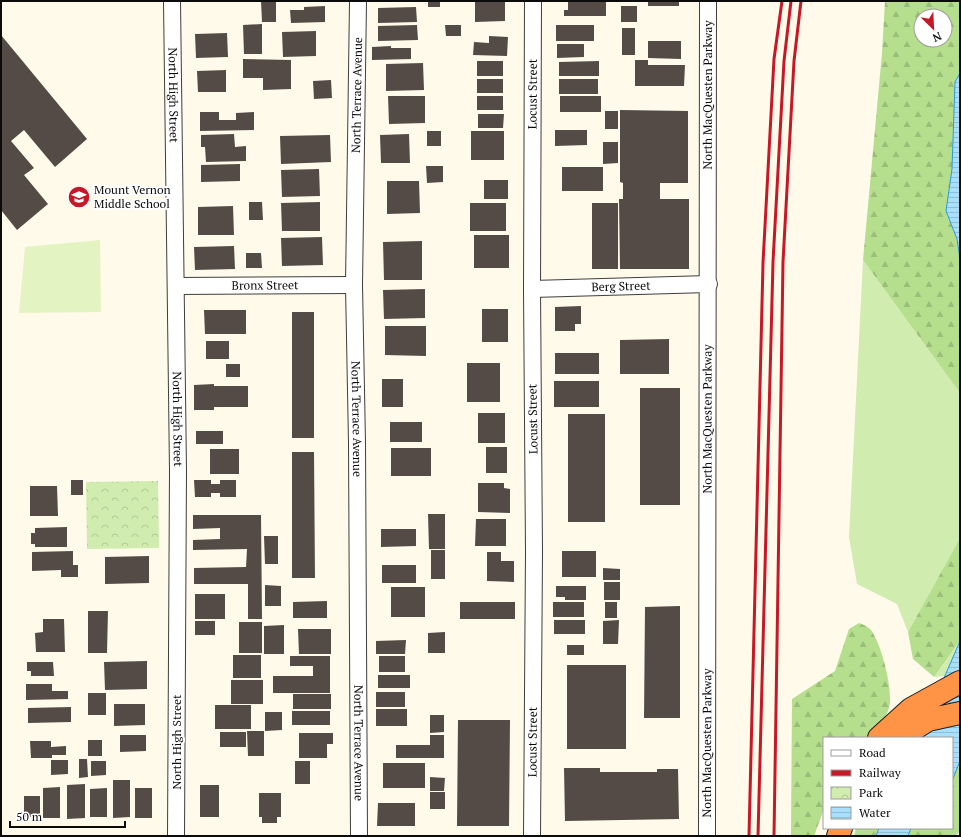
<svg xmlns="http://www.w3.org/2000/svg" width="961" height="837" viewBox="0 0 961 837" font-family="'PT Serif',serif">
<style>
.grass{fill:#d1ecaf}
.forest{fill:url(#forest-firs);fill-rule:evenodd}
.park{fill:url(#park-crowns)}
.pitch{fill:#e4f3c2}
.water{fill:url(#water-rules);stroke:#2999d9}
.building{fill:#544b46}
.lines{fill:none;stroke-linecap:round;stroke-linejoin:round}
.minor-casing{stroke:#3e3e3e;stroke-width:18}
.highway-casing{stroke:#1c1c1c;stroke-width:24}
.minor{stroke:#fff;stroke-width:16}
.highway{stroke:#ff9447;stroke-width:22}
.rail{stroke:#c61826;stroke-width:3}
.labels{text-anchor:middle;stroke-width:4;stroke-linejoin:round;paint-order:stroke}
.street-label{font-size:12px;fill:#0b0b0b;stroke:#fff}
.poi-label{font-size:12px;fill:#0b0b0b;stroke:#fff;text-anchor:start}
</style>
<defs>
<pattern id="forest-firs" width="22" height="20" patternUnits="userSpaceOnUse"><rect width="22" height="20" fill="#b5de8d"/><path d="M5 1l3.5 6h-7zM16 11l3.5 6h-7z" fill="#9abd78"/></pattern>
<pattern id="park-crowns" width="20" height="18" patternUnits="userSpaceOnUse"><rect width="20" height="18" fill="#d1ecaf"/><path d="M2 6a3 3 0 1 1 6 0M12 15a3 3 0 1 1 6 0" fill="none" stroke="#b2c995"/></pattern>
<pattern id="water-rules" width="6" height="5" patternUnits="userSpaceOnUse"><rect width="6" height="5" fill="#a8dffc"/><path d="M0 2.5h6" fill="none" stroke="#8fbed7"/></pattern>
</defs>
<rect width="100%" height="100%" fill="#fffae9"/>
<path class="grass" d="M863 260 960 393V538L908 632 897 604 857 584 849 537Z
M959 643 953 675 934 677Z"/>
<path class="forest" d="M885 1H960V73L955 82 952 169 946 211 957 239 960 259V393L863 260 882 53ZM921 16H945V40H921Z
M960 538V641L934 677 913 659 908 632Z
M859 623C862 624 867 626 870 629 881 641 894 692 889 708 886 719 875 729 868 738H824V809L814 836H791L792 699 835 671 849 629Z
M960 754V831L955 836H908L911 828H952V757Z
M856 828H879L876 836H854Z"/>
<path class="park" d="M158 481 159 548 87 549 86 482Z"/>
<path class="pitch" d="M100 240 101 312 19 313 25 247Z"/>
<path class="water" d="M960 73V259L957 239 946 211 952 169 955 82Z
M960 641V761L952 781V738H918Z
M879 828H911L908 836H876Z"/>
<path class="building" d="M261 1H276V22H262Z
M428 1H440V7H428Z
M475 1H505V21L475 22Z
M568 1H606V16H564V10H568Z
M648 1H679V6H648Z
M325 6V22L291 23 290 10H304V7Z
M621 6H637V22H621Z
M416 7 417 22 378 23V8Z
M262 24V54H244L243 25Z
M417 25 418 40 378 41V26Z
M445 25H461V36H446Z
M556 25H594V41H556Z
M622 28H635V55H622Z
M316 31V56L283 57 282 32Z
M227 33 228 57 196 58 195 34Z
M1 35 87 139 55 167 24 130 11 141 34 168 24 175 48 204 17 230 1 210Z
M489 36 508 37 507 56 473 55 474 42 489 43Z
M648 41H681V59L648 58Z
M557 44H584V57L557 58Z
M391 46V48H411V59L372 60V47Z
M243 59 291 60V89L263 90V78H243Z
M635 60H648V65H685L684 86H635Z
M477 61H503V76H477Z
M599 61V76H559V62Z
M423 63 424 90 386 91V64Z
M226 70V92H198L197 71Z
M477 79H503V93H477Z
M559 79H598V94H559Z
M331 80 332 98 314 99 313 81Z
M388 96H425V123L389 124Z
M477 96H503V110H477Z
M560 96H601V112H560Z
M620 110 688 111V183H660V199H689V269H620L619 199H623V183L620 182Z
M605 111H618V129H605Z
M200 112H219V120H236V113L254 112V130L200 131Z
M478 114H504L503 128H478Z
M555 130H587V145L555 146Z
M427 131H441V146H427Z
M471 131H504V160H471Z
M234 134 235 147 246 146V161L206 162 205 147H201V135Z
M409 134 410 163H381L380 135Z
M330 135 331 162 281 164 280 136Z
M603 142H618V163L603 164Z
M240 164V181L201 182V165Z
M426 166H443V182L427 183Z
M562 167H603V191H562Z
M319 169 320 196 282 197 281 170Z
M484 180H508V199H484Z
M387 181H419L420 213 387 214Z
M249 202H262L263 220H249Z
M320 202V231H282L281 203Z
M470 203H506V231H470Z
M592 203H618V269H592Z
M233 206 234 235H198V207Z
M474 235H509V268H474Z
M322 237 323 265 282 266 281 238Z
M422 241V280H384L383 242Z
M234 246 235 269 195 270 194 247Z
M246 253H261L262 268H246Z
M425 289V318L384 319 383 290Z
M581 306V324H575V331H555V307Z
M482 309H508V342H482Z
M204 310H246V334H205Z
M292 312H314V438H292Z
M385 326H426V356L385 355Z
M669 339V374H620V340Z
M206 341H229V359H206Z
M555 353H599V374H555Z
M467 363H500V402H467Z
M226 364H240V377H226Z
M382 379H403V407H382Z
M554 381H599V407H554Z
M214 384V386H248V407H214V410H194V385Z
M640 388H680V505H640Z
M478 413H505V443H478Z
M568 414H605V522H568Z
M390 422H422V442H390Z
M196 431H223V444H196Z
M486 447H507V473H486Z
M391 448H431V476H391Z
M210 449H239V474H210Z
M292 452H314L315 578H292Z
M71 480H83V495H71Z
M194 480H211V484H220V480H236V497H220V493H211V497H195Z
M478 483H504V488L510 489V513L478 512Z
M30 486H57L58 516H30Z
M428 514H445V549H429Z
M193 515H261L262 619H248V584H194V568L246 567 247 549 193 550V540L220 539V528L193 529Z
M476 519H506V546H475Z
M67 527V547H35V544H31V533H35V528Z
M381 529H416V546L381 547Z
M264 536H278V564H265Z
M431 550H445V579H431Z
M73 551V565H78V577H61V570L32 571V552Z
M562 551H596V577H562Z
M487 552H501V561H514V582L487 581Z
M149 556V583L105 584V557Z
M382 565H416V583H382Z
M603 568 620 569V580H603Z
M604 582H620V600H604Z
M265 585 281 586V606H265Z
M556 586H586V600H565V597H556Z
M391 587H425V617H391Z
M195 594H225V619H195Z
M327 601V618H293V602Z
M460 602H515V619H460Z
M553 602H584V617H553Z
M605 602H617V618H605Z
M680 606V718H644L645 607Z
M88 611H108L107 653H88Z
M43 619H64L65 652H36L35 633 43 632Z
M554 620H585V634H554Z
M619 620 618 644H603V621Z
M195 621H215V635H195Z
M239 622H262V653H239Z
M284 625V654H264V626Z
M298 629H331V654H299Z
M445 632V653H428V633Z
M406 640 405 654H376V641Z
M567 645H584V655H567Z
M233 655H261V678H233Z
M290 656H330V693H273V676H313V666H290Z
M379 656H405V672H379Z
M147 661V689L105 690 104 662Z
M27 662H53L54 676H31V671H27Z
M567 665H626V749H567Z
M378 675H410V688H378Z
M231 680H263V704H231Z
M26 684H52V691H68V699L26 700Z
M376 692H405V707H376Z
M88 693H106V715H88Z
M293 694H331V709H293Z
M114 704H145V725L114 726Z
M215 705H251V729H215Z
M71 707V722L28 723V708Z
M376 709H407V726H376Z
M292 711H330V725H292Z
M265 712H282V730L265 731Z
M430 715H444V732L430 733Z
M458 720H510L509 826H457Z
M247 731H264V756H248Z
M220 732H246V747H220Z
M299 733H333V744H327V758H299Z
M120 735H146V751L120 752Z
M430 735H444V758H396V745H430Z
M88 740H102V756H88Z
M30 741H51V747L66 746V755H52V758H31Z
M79 759H87L88 777 79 778Z
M51 760H68V774L51 775Z
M91 761H106V775L91 776Z
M295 761H310V784H295Z
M383 763H425V788H383Z
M564 768H600V772H657V769H678L679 819 565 821Z
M430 777 445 778 444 791H430Z
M113 780H130V817L113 818Z
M85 784V818L67 819V785Z
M200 785H219V817H200Z
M60 787V818H43V788Z
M107 788V817H90V789Z
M135 788H152V818H135Z
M430 792H445V809H430Z
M259 793H281V817H277V823H262V817H259Z
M24 796H40V817H24Z
M378 803H415V826H377Z"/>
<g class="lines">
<g class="minor-casing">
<g id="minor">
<path id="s1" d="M172 1 178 471 176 836"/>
<path id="s2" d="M358 1 354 285 357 443 359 836"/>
<path id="s3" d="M176 286 354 285"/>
<path id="s4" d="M532 289 709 284"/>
<path id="s5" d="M532 836 534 552 532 289 533 1"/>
<path id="s6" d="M707 836 708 1"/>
</g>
</g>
<g class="highway-casing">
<path id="highway" d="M879 738 911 709 960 682
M900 738 928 720 960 713
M838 836 841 828"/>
</g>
<use href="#minor" class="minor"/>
<use href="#highway" class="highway"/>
<path class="rail" d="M749 836 763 263 774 59 782 1
M758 836 773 262 784 61 791 1
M774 836 783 262 794 61 801 1"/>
</g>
<defs>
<g id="school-disc" transform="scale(1.15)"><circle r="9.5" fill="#c61826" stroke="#fff"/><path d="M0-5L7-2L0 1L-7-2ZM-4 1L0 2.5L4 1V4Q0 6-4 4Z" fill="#fff"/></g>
</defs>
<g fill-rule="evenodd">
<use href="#school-disc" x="79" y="197"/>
</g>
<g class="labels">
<g class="street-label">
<text dy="4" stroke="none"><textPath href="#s1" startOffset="94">North High Street</textPath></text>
<text transform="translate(357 95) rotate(-89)" y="4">North Terrace Avenue</text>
<text dy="4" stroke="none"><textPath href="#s5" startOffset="742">Locust Street</textPath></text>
<text dy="4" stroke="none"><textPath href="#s6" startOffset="741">North MacQuesten Parkway</textPath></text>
<text dy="4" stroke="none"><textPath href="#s3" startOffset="89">Bronx Street</textPath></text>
<text dy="4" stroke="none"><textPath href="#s4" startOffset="89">Berg Street</textPath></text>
<text dy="4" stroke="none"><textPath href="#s1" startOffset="418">North High Street</textPath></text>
<text dy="4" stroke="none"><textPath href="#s2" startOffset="418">North Terrace Avenue</textPath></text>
<text transform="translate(533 419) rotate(-91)" y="4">Locust Street</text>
<text dy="4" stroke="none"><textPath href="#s6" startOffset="417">North MacQuesten Parkway</textPath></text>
<text transform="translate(177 742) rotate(-90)" y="4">North High Street</text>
<text dy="4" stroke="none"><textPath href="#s2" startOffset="742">North Terrace Avenue</textPath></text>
<text dy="4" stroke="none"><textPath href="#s6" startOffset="93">North MacQuesten Parkway</textPath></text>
<text dy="4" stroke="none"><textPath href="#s5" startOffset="94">Locust Street</textPath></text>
</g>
<g class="poi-label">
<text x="94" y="194">Mount Vernon<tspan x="94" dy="14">Middle School</tspan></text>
</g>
</g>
<rect width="961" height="837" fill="none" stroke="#0b0b0b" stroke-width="4"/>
<rect x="823" y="737" width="130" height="92" fill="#ffffff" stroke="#9d9d9d"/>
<rect x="831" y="750" width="20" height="6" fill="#ffffff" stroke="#9d9d9d"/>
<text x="859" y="757" font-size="12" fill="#0b0b0b">Road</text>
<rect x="831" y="770" width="20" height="6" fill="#c61826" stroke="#9d9d9d"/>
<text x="859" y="777" font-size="12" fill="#0b0b0b">Railway</text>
<rect x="831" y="787" width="20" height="12" fill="url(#park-crowns)" stroke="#9d9d9d"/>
<text x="859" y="797" font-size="12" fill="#0b0b0b">Park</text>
<rect x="831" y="807" width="20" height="12" fill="url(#water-rules)" stroke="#9d9d9d"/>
<text x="859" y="817" font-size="12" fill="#0b0b0b">Water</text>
<g transform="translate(933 28) rotate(156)"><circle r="19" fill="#ffffff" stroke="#9d9d9d"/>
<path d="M0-3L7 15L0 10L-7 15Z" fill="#c61826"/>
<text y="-6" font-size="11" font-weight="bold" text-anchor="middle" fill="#0b0b0b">N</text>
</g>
<path d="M10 821v6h115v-6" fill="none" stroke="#0b0b0b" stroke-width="2"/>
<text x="16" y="821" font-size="12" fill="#0b0b0b" stroke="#ffffff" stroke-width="3" paint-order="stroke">50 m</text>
</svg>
